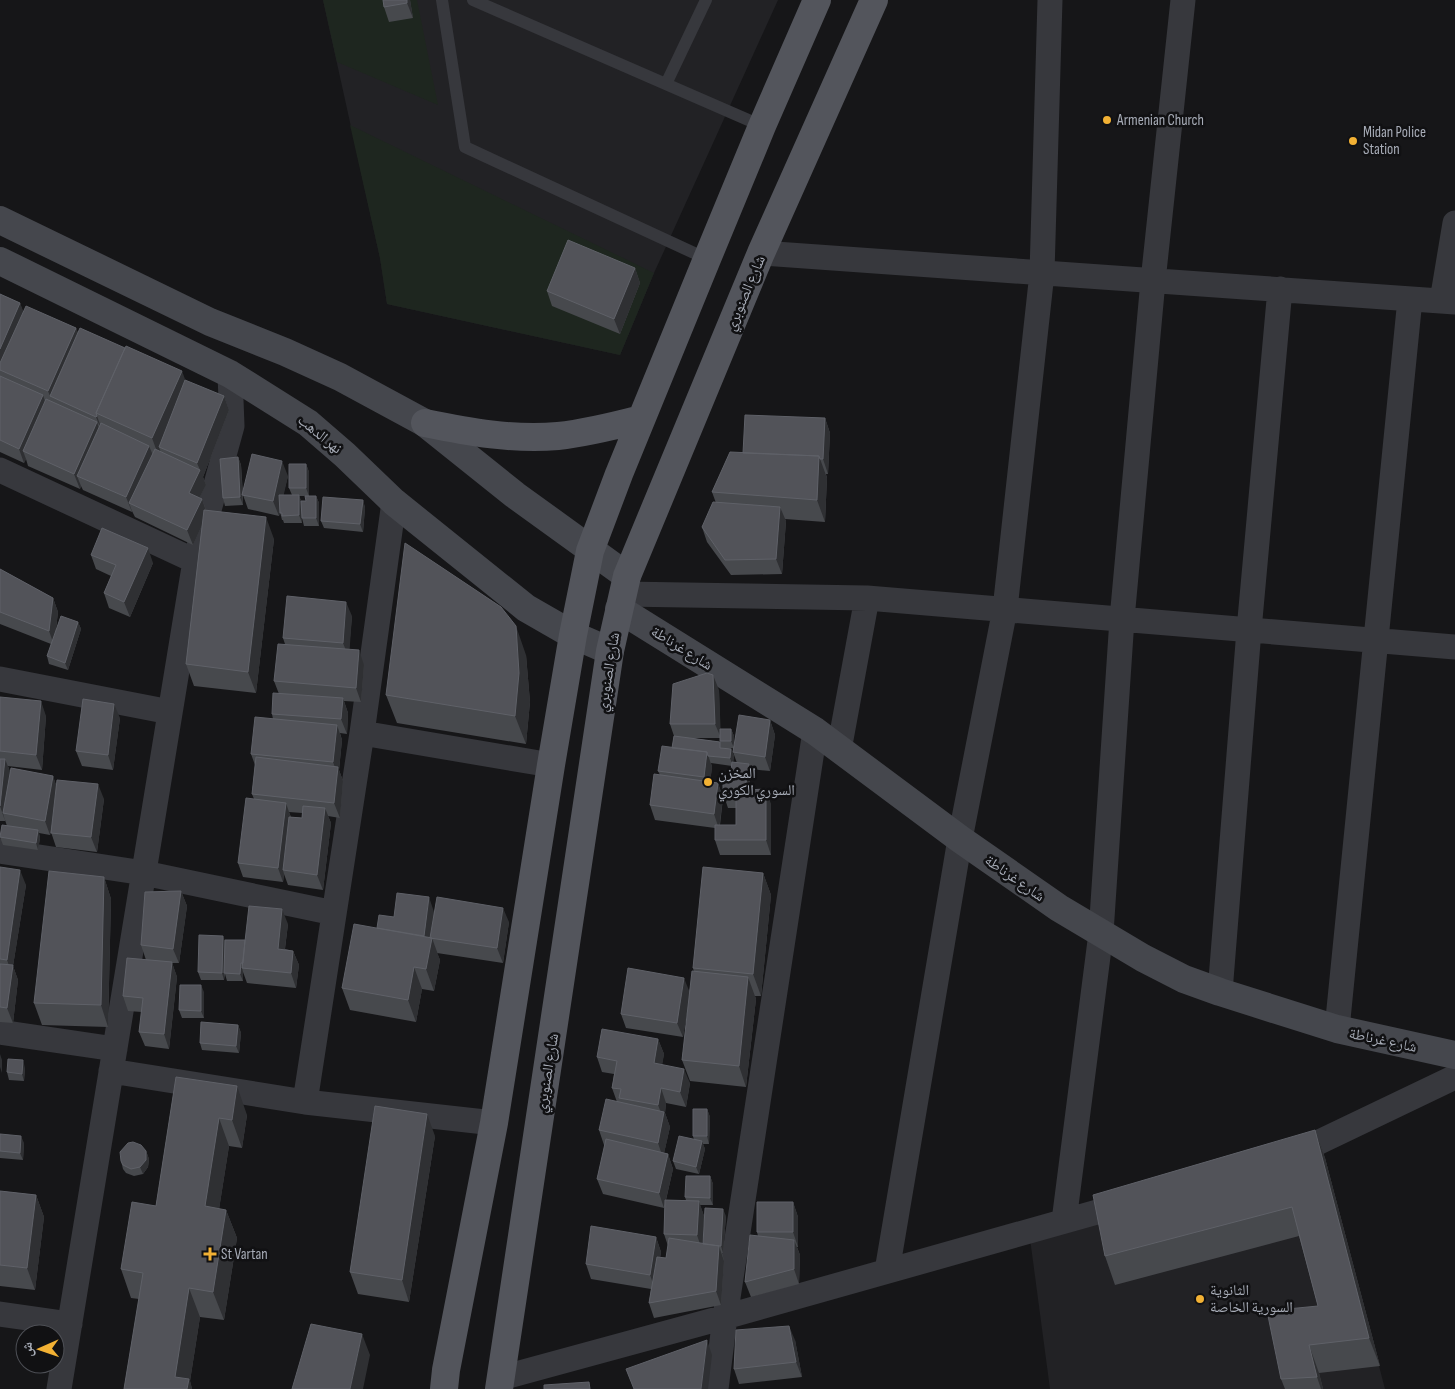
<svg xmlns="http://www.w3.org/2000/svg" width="1455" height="1389" viewBox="0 0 1455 1389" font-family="'Sofia Sans Condensed','Noto Naskh Arabic',sans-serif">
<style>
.built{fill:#222225}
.green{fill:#1e261f}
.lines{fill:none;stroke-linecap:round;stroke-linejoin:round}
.service{stroke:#37383d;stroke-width:12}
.minor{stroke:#37383d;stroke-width:25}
.secondary{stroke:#45474d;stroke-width:28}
.primary{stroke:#53555c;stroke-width:28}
.wall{fill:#47494d;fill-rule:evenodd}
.shaded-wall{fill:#2f3033}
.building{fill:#525359;stroke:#5f6168}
.poi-dot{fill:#f2b134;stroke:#111113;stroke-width:2}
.labels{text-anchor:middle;stroke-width:5;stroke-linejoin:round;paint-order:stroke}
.poi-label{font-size:15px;fill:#a8adb8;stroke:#111113;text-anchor:start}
.street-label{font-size:15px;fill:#a8adb8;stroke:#111113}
</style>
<rect width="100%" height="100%" fill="#161618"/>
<path class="built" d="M323 0H778L654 273 620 355 387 304 380 258Z
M1325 1158 1385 1389H1050L1029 1231Z"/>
<path class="green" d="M323 0H417L438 105 337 62Z
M350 125 654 273 620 355 387 304 380 258Z"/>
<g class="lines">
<path class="service" d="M442 0 465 147 707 259
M473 0 762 126
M666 84 706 0"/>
<path class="minor" d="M761 253 1455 302
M1442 301 1455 223
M0 470 195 561
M623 594 867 598 1455 647
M0 679 170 712
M362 733 551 765
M839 750 867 598
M0 851 144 873 334 913
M1220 992 1249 630 1280 289
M1337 1029 1410 299
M0 1032 115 1049
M111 1071 305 1102 494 1123
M305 1102 362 733 394 502
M1290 1156 1455 1077
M1064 1221 1101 933 1122 619 1153 281 1183 0
M887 1271 960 839 1005 609 1042 273 1050 0
M0 1314 70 1324
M501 1378 725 1317 1129 1203
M59 1389 195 561 232 426 230 374
M716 1389 725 1317 815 731"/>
<path class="secondary" d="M0 220 210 322 285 352 340 377 425 423 515 495 627 576
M0 261 230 374 308 423 345 455 394 502 526 608 573 635 610 651
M619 609 815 731 960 839 1059 908 1143 958 1184 979 1220 992 1337 1029 1455 1055"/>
<path class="primary" d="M425 423C469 432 513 440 558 436 586 433 614 426 641 419
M444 1389 446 1370 494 1123 551 765 573 635 590 551 619 474 707 259 762 126 817 0
M499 1389 610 651 627 576 761 253 874 0"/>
</g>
<path class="wall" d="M383 0H410L413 18 389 22 384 7Z
M635 268 640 283 620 334 552 306 547 291Z
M0 294 20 303 23 312 76 328 78 333 185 381 224 396 229 410 203 477 206 485 199 498 202 499 206 510 274 539 256 693 194 686 186 664 202 525 193 545 135 517 132 511V512L83 490 81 486 80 489 28 466 26 459 24 463 0 452Z
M825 418 830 433 828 474H826L827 478 825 522 785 519 786 521 782 574 731 575 707 542 702 527 716 503 712 492 743 453Z
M238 457 241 465 243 494 288 476 283 495H292L289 488 306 464 309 472V496H299L301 501H306L316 496 319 503V526H304L302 518V523H284L283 520H282L280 512 279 516 248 509 243 495V505L225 506 223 498Z
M363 500 365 508 363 532 324 528 321 521Z
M91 555 153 563 130 617 109 608 104 593 111 576 96 569Z
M0 569 53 598 58 612 56 629 78 622 81 629 68 670 49 664 47 656 51 644 0 624Z
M352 616 349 649 364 665 361 702 344 701 348 713 347 734 340 733 342 740 339 770 343 781 340 818 328 816 331 823 323 890 288 885 284 874 283 882 243 877 238 863 254 799 252 794 255 765 251 754 273 719 272 714 279 694 274 681 285 644 283 638ZM289 812 302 813V818L291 817Z
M526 655 530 702 526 744 397 723 386 695Z
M719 690 720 729H731L734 736V748L727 749H731L734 756 733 762 737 763 733 752 770 720 775 735 770 771 750 769 751 771 749 787 750 790 771 804V855H720L715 840V828L655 820 650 805 660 775 658 771 672 748 674 736 670 724ZM691 738H720V742ZM711 763 732 766 730 779 723 793 728 808H736V825H720L723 798 718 783 710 782 712 767Z
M0 697 46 716 42 770 8 766 10 772 53 776 56 785 104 799 97 852 56 847 51 832 50 835 39 833 40 838 38 850 3 845 0 837 7 826 5 820V821H0Z
M120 718 113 770 82 766 76 751Z
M0 867 26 885 13 966 18 980 13 1023 0 1022Z
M763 873 771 895 761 996H755L756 999 746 1087 690 1081 682 1060 689 1000 683 1037 626 1028 621 1014 689 992 694 972 693 968Z
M104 877 111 899 108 1027 42 1025 34 1003Z
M181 891 187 906 179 963H172L177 977 169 1049 145 1046 139 1032 142 1012 128 1011 123 996 146 960 141 945Z
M434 912 509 922 503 963 437 953 440 960 434 991 422 989 416 1022 350 1010 342 988 377 928 394 917Z
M288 924 285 949 293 951 299 965 296 988 247 983 243 972V981H227L225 974 224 980H201L198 972 225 941 245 940Z
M204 992V1018H182L179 1010Z
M238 1025 241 1033 239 1053 202 1050 200 1043Z
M658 1039 664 1054 662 1064 690 1083 686 1107 666 1103 665 1113 670 1127 664 1153 668 1154 673 1169 666 1200H686L685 1197 710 1176 713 1184V1205H700L704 1216 702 1244 726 1216 723 1253H722L724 1261 721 1305 654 1318 649 1303 651 1289 591 1279 586 1264 656 1237 661 1252 660 1258H666L668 1246 664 1234 665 1206 664 1208 603 1194 597 1179 605 1145H604L599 1130 617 1102 612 1088 614 1074 602 1072 597 1057Z
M25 1068 24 1081 9 1080 7 1072Z
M176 1077 247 1115 242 1148 229 1146 219 1209 226 1210 237 1238 224 1320 200 1317 190 1381 192 1389H124L139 1299 131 1298 121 1269 156 1206Z
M707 1109 710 1117 709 1144H703L705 1149 699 1174 676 1169 673 1161 694 1140 693 1136Z
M1315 1130 1325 1158 1380 1366 1319 1373 1323 1389H1285L1281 1379 1318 1306 1299 1236 1115 1285 1105 1256Z
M0 1134 24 1143 23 1160 0 1158Z
M435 1136 409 1302 358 1294 350 1272Z
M146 1151 149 1159 148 1167 143 1174 134 1176 126 1173 123 1169 121 1161Z
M0 1191 36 1195 44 1217 35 1290 0 1286Z
M793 1202 798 1217V1247H797L800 1255 799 1284 751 1297 745 1282 758 1236 757 1232Z
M795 1340 802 1377 739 1384 734 1369Z"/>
<path class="shaded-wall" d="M407 0H410L413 18 407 3Z
M635 268 640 283 620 334 614 319Z
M20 303 26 318 0 370V349Z
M76 328 82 343 50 396 48 391Z
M182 371 190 393 159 447 162 456 160 460 152 438Z
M43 395 48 410 23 451 26 459 24 463 19 449Z
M224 396 229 410 203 477 206 485 194 508 189 493 200 470 197 463Z
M97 416 102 430V432L96 417Z
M825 418 830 433 828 474 823 459Z
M97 422 102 437 77 476 81 486 80 489 74 474Z
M149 446 155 460 129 503 132 511V512L126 497Z
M819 456 827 478 825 522 817 500Z
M238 457 241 465 243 505 240 497Z
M282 461 288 476 279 516 273 501Z
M306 464 309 472V496L306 488Z
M299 495 302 503V523L299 515Z
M316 496 319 503V526L316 518Z
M202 499 207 514 193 545 187 530Z
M363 500 365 508 363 532 360 524Z
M780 507 786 521 782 574 776 559Z
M266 517 274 539 256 693 248 672Z
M148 548 153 563 130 617 124 602Z
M53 598 58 612 54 645 49 631Z
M346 602 352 616 349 658 343 643Z
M78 622 81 629 68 670 65 663Z
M516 626 526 655 530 702 526 744 515 716Z
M359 650 364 665 361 702 356 688Z
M713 675 719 690 721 738 715 724Z
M343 698 348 713 347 734 341 719Z
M41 701 46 716 42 770 36 755Z
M114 704 120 718 113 770 108 755Z
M770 720 775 735 770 771 765 757Z
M337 725 342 740 339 770 343 781 340 818 334 803 337 773 333 762Z
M731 729 734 736V748L731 741Z
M731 749 734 756 733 766 730 758Z
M707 752 712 767 709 792 704 777Z
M5 759 11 774 3 813 5 821 0 806Z
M749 764 751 771 749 787 752 794 746 790V779Z
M53 776 58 791 50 835 45 821Z
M718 783 723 798 719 829 714 814Z
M98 784 104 799 97 852 91 837Z
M766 789 771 804V855L766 840Z
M286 803 291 818 283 870 284 874 283 882 278 868Z
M325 808 331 823 323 890 317 875Z
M38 830 40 838 38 850 36 843Z
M20 870 26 885 13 966 18 980 13 1023 7 1008 12 974 7 960Z
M763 873 771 895 761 996 753 974Z
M104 877 111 899 108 1027 101 1005Z
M181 891 187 906 179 963 173 949Z
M429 897 434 912 432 938 440 960 434 991 426 969 424 937Z
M503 908 509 922 503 963 497 948Z
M282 909 288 924 283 963 278 949Z
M223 936 226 943 224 980 222 973Z
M293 951 299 965 296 988 291 973Z
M172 962 177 977 169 1049 164 1034Z
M241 963 243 972V981L240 974Z
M414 967 422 989 416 1022 408 1000Z
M748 977 756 999 746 1087 739 1066Z
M684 978 690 993 683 1037 677 1023Z
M201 985 204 992V1018L201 1011Z
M238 1025 241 1033 239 1053 236 1046Z
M658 1039 664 1054 660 1078 654 1063Z
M0 1054 2 1060V1073L0 1067Z
M23 1060 25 1068 24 1081 22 1074Z
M684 1069 690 1083 686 1107 680 1092Z
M237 1086 247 1115 242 1148 232 1120Z
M661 1088 666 1103 665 1113 670 1127 663 1158 658 1143 663 1118 658 1105Z
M707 1109 710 1117 709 1144 707 1136Z
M427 1114 435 1136 409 1302 402 1280Z
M219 1118 229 1146 215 1235 205 1206Z
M1315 1130 1325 1158 1380 1366 1369 1338Z
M21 1136 24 1143 23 1160 20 1153Z
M702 1141 705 1149 699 1174 696 1167Z
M146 1151 149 1159 148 1167 143 1174 140 1167Z
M668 1154 673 1169 664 1208 659 1193Z
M710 1176 713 1184V1205L710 1198Z
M36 1195 44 1217 35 1290 27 1268Z
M699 1201 704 1216 702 1250 697 1235Z
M793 1202 798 1217V1247L793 1232Z
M723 1209 726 1216 723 1253 721 1246Z
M226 1210 237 1238 224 1320 213 1292Z
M656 1237 661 1252 655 1289 650 1275Z
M794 1240 800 1255 799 1284 794 1269Z
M719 1246 724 1261 721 1305 716 1291Z
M189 1288 200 1317 190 1381 192 1389H180L175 1377Z
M789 1326 795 1340 802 1377 796 1362Z
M362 1334 370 1355 363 1389H350Z
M707 1340 712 1355 708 1389H701Z
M1309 1345 1319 1373 1323 1389H1321L1317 1377Z"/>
<path class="building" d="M383 0H407V3L384 7Z
M568 240 635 268 614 319 547 291Z
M0 294 20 303 0 349Z
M26 306 76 328 48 391 0 370V363Z
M80 328 125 348 96 413 97 416 96 417 50 396Z
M126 346 182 371 152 438 96 413Z
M0 376 43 395 19 449 0 440Z
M185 380 224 396 197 463 159 447Z
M46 399 97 422 74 474 23 451Z
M745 415 825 418 823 459H820L819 456 743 453Z
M101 423 149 446 126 497 77 476Z
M155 449 200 470 189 493 202 499 187 530 129 503Z
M730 452 819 456 817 500 712 492Z
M252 454 282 461 273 501 242 495Z
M238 457 240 497 223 498 220 459Z
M289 464H306V488H289Z
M279 495H299V515L282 516V513H280Z
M305 496H316V518H302L301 501H306Z
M323 497 363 500 360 524 321 521Z
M713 502 780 507 776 559 725 560 702 527Z
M204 510 266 517 248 672 186 664Z
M102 528 148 548 124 602 104 593 116 565 91 555Z
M405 543 501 607 516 626 519 673 515 716 386 695Z
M0 569 53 598 49 631 0 612Z
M287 596 346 602 343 643 283 638Z
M61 616 78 622 65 663 47 656Z
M278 644 359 650 356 688 274 681Z
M707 673 713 675 715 724H670L673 684Z
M273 693 343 698 341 719 272 714Z
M0 697 41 701 36 755 0 751Z
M83 699 114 704 108 755 76 751Z
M739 715 770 720 765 757 733 752Z
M255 717 337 725 333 762 251 754Z
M720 729H731V741H720Z
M674 736 720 742V748L731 749 730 758 708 756 707 752 672 748Z
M662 746 707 752 704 777 658 771Z
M256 757 338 767 334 803 252 794Z
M0 759H5L0 806Z
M732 762 749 764 746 782V779H730Z
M11 768 53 776 45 821 3 813Z
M654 774 718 783 714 814 650 805Z
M746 779V790L766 789V840H715V825H736V794L723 793V780Z
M57 780 98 784 91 837 51 833Z
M246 798 286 803 278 868 238 863Z
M303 806 325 808 317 875 283 870 289 817 302 818Z
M2 825 38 830 36 843 0 837Z
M0 867 20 870 7 960 0 959Z
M703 867 763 873 753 974 693 968Z
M49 871 104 877 101 1005 34 1003Z
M181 891 173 949 141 945 145 892Z
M397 893 429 897 424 936 377 928 379 915 394 917Z
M437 897 503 908 497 948 430 938Z
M249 906 282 909 278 949 293 951 291 973 242 968Z
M354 924 432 938 426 969 414 967 408 1000 342 988Z
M199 935 223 936 222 973 198 972Z
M225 940H245L243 963H241L240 974 224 973Z
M127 958 172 962 164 1034 139 1032 143 998 123 996Z
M0 964 13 965 7 1008 0 1007Z
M628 968 684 978 677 1023 621 1014Z
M692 971 748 977 739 1066 682 1060Z
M180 985H201V1011L179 1010Z
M201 1022 238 1025 236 1046 200 1043Z
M602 1029 658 1039 654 1063 684 1069 680 1092 661 1088 658 1105 619 1098 621 1089 612 1088 617 1061 597 1057Z
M8 1059 23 1060 22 1074 7 1072Z
M176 1077 237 1086 232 1120 219 1118 205 1206 226 1210 213 1292 189 1288 175 1377 189 1379 187 1389H124L143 1273 121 1269 132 1202 156 1206Z
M606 1099 664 1112 658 1143 599 1130Z
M375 1106 427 1114 402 1280 350 1272Z
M693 1109H707V1136H693Z
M1315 1130 1369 1338 1309 1345 1317 1377 1281 1379 1267 1311 1318 1306 1292 1207 1105 1256 1093 1195Z
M0 1134 21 1136 20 1153 0 1151Z
M679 1136 702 1141 696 1167 673 1161Z
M606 1139 668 1154 659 1193 597 1179Z
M133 1142 141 1145 146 1151V1160L140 1167 131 1169 123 1165 121 1161 120 1152 128 1143Z
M686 1176H710V1198L685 1197Z
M0 1191 36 1195 27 1268 0 1265Z
M665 1200 699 1201 697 1235 664 1234Z
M757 1202H793V1232H757Z
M705 1208 723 1209 721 1246 703 1244Z
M591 1226 656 1237 650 1275 586 1264Z
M750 1235 794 1240V1269L745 1282Z
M669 1238 719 1246 716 1291 649 1303 657 1257 666 1258Z
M311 1324 362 1334 350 1389H292Z
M789 1326 796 1362 734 1369 736 1330Z
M707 1340 701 1389H634L626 1369Z
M589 1382 590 1389H544V1385Z"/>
<g class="poi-dot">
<circle cx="1107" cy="120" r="5"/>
<circle cx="1353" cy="141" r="5"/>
<circle cx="708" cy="782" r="5"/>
<path d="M207.5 1246.5h5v5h5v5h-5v5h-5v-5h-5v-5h5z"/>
<circle cx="1200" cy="1299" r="5"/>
</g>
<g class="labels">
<g class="poi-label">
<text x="1117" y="125">Armenian Church</text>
<text x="1363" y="137">Midan Police<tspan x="1363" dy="17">Station</tspan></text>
<text x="718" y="778">المخزن<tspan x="718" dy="17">السوري الكوري</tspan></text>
<text x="221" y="1259">St Vartan</text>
<text x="1210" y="1295">الثانوية<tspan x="1210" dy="17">السورية الخاصة</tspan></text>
</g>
<g class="street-label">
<text transform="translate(745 293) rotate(-67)" y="5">شارع الصنوبري</text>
<text transform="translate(320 434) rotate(39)" y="5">نهر الدهب</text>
<text transform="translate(682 648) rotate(32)" y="5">شارع غرناطة</text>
<text transform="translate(608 672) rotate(-81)" y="5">شارع الصنوبري</text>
<text transform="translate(1015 878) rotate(35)" y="5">شارع غرناطة</text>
<text transform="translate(1383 1040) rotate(12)" y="5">شارع غرناطة</text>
<text transform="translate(547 1073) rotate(-81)" y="5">شارع الصنوبري</text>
</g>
</g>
<g transform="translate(40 1349) rotate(268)"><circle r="24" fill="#111113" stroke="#4d4f55"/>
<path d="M0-4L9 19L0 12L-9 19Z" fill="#f2b134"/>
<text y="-8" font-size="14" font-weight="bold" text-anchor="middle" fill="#a8adb8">ش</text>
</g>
</svg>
